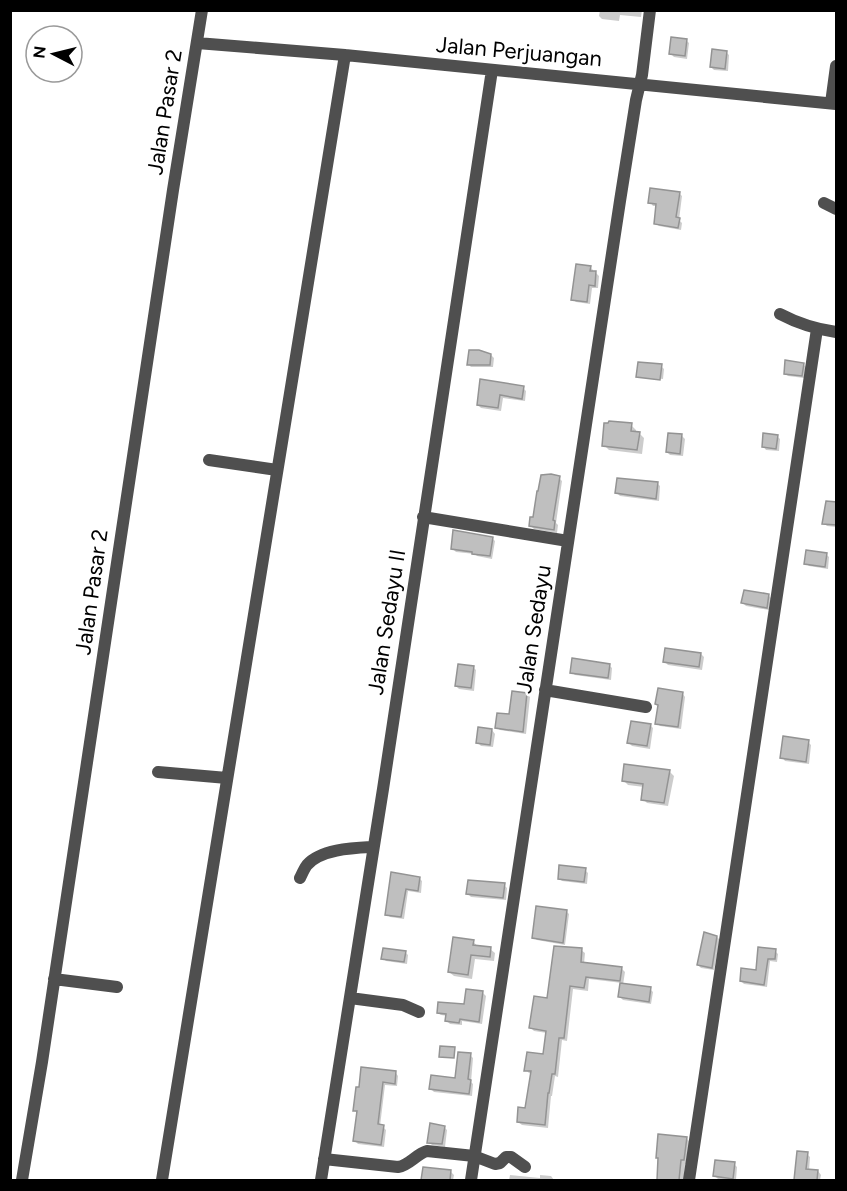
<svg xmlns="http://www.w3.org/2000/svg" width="847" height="1191" viewBox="0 0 847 1191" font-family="Figtree,sans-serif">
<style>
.shadow{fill:#0003}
.building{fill:#bfbfbf;stroke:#939393;stroke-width:1.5}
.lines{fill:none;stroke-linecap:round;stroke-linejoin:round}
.street{stroke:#4f4f4f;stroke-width:12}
.labels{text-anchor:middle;stroke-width:5;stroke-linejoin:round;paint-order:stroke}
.street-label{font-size:22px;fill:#000;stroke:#fff}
</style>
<rect width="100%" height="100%" fill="#fff"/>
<path class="shadow" d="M600 10H642L641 17 620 15 619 21 602 19 599 16Z
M686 40 689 43 687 59 674 57 671 54Z
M726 52 729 55 728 71 714 70 711 67Z
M679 193 682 196 679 220 682 223 681 230 659 226 656 223 658 206H653L650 202Z
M590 267 593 270V273H596L599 276 598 288H592L590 304 576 302 573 299Z
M491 355 494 358 493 367H471L468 364Z
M803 364 806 367 804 378 788 376 785 373Z
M661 366 664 369 663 379 639 376V378L638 377Z
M481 381 523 388 526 391 525 401 503 398 501 411 481 408 478 405Z
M631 425 636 430V433H639L644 438 642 454 609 450 604 445Z
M682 436 685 439 683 456 670 455 667 452Z
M777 436 780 439 779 451 766 450 763 446Z
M559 478 562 481 556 523 558 525 557 533 534 529 531 526Z
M657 483 660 486 659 501 620 496 617 493Z
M836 503V527L827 526 824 523Z
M492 538 495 541 492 559 477 556 475 554 456 552 453 549Z
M826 554 829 557 828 569 809 566 806 563Z
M768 595 771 598 769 610 746 606 743 603Z
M701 654 704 657 702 670 668 665 665 662Z
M609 665 612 668 611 680 575 675 572 672Z
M473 667 476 670 474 691 459 689 456 686Z
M682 693 685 697 681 729 660 726 657 723 659 706 656 704Z
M527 694 530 697 526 734 500 730 496 727 510 716Z
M650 725 653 728 650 749 632 746 629 743Z
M492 730 495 734 493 747 481 746 478 743Z
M808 742 811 745 809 764 785 761 782 757Z
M669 771 674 776 668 806 647 803 643 799 644 787 628 785 624 781Z
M585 870 588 873 587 884 562 881 559 878Z
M392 874 419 878 422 881 421 893 408 891 404 919 390 917 387 914Z
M504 885 507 888 506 900 471 897 468 894Z
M566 911 569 914 565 945 537 940 534 937Z
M717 937 720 940 714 970 701 968 698 965Z
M473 941 477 946 490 949 495 953 494 961 475 959 472 979 454 976 449 972Z
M581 950 585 953 584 964 621 968 625 972 623 985 650 989 653 992 651 1004 623 1000 620 997 622 983 589 979 588 991 573 989 567 1041 562 1040 558 1077 555 1076 552 1096H551L548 1128 522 1125 518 1122 526 1110 532 1074 529 1073 526 1070 544 1056 547 1033 534 1031 531 1028 548 999Z
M775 951 778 954 777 962 770 961 767 987 744 984 741 981 757 971Z
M405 952 408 955 407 964 386 961 383 958Z
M483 993 486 996 482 1024 462 1021V1025L450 1024 447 1021 448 1016 441 1015 438 1013 465 1006Z
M470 1055 473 1058 471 1082 473 1084 472 1096 434 1092 431 1089 456 1080Z
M395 1072 398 1076 397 1086 385 1085 380 1126 383 1127 386 1130 384 1147 358 1144 355 1141 358 1114 354 1110 357 1088Z
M444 1127 447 1130 445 1147 432 1145 429 1142Z
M686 1138 691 1143 688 1164H685L684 1180H658L660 1159Z
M799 1153 807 1154 810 1157 809 1171H818L821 1175 820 1180H795Z
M734 1164 737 1167 736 1180 718 1179 715 1176Z
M424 1168 451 1172 454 1175 453 1180H423Z
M510 1175 540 1178V1175L551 1176 554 1180H509Z"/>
<path class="building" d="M671 37 687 39 685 56 669 54Z
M712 49 727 51 725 69 710 67Z
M650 188 680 192 676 217 680 218 678 228 654 224 656 204 648 203Z
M576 264 591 266 590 271H596L595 286 589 285 587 302 571 300Z
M469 350H479L491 354 490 365H467Z
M785 360 804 363 802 376 784 374Z
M638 362 662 364 660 380 636 377Z
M480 379 524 386 522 399 500 395 498 408 477 405Z
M609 421 632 423 631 431 640 432 637 450 602 446 604 423H608Z
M668 433 682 434 680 454 666 452Z
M763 433 778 435 776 449 762 447Z
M551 474 560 476 553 520 555 521 554 530 529 526 530 517H533L537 491H538L541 475Z
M617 478 658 482 656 499 615 493Z
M826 501 837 502V525L822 524Z
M453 530 493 537 490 556 472 554V552L451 549Z
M806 550 827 553 825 567 804 564Z
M744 590 769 594 767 608 741 603Z
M665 648 701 653 699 667 663 662Z
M572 658 610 664 608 678 570 673Z
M458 664 474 666 471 688 455 686Z
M658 688 683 692 678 727 655 724 658 705 655 704Z
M512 691 527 693 523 732 495 728 497 713 509 714Z
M631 721 651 724 647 746 627 743Z
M478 727 492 729 490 745 476 743Z
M783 736 809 740 806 762 780 758Z
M624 764 670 770 664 803 641 800 643 784 622 781Z
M559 865 586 868 584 882 558 879Z
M391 872 420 877 418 891 406 889 401 917 385 915Z
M468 880 505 883 503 898 466 894Z
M536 906 567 910 563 943 532 938Z
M704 932 717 936 712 968 697 965Z
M453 937 474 940 473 945 491 947 490 957 471 955 468 975 448 972Z
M554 946 582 948 581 962 622 967 620 981 586 977 584 988 570 986 564 1038H559L555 1074H552L549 1093H548L545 1125 517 1122 518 1107 525 1108 531 1071H524L527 1052 543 1054 546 1031 529 1028 534 996 547 998Z
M758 947 776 949 775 959H768L764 985 740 981 741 968 756 970Z
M383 948 406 951 404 962 381 959Z
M620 983 651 987 649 1002 618 997Z
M466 989 483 991 479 1022 460 1019 459 1023 445 1021 446 1014 437 1013 438 1002 464 1004Z
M440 1046 455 1047 454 1058 439 1057Z
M458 1052 471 1053 468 1079 471 1080 469 1094 429 1089 431 1075 455 1078Z
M361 1067 396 1071 395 1084 383 1082 378 1124 384 1125 381 1145 353 1141 357 1111H353L356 1087H359Z
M430 1123 445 1126 442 1144 427 1143Z
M658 1134 687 1137 684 1160H681L679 1180H657L658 1158H656Z
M797 1151 808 1152 806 1169 818 1170 817 1180H794Z
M715 1160 735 1162 733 1179 713 1176Z
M423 1167 451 1170 450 1180H421Z"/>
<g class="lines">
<path class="street" d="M197 43 345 55 836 104
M831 103 836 66
M824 203 836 209
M780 314C799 324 815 329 836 332
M209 460 277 470
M423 517 568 541
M545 690 646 707
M158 772 227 778
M300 878C302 874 304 869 307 865 321 849 353 848 373 847
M54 979 117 987
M350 998 403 1005 419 1012
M324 1159 398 1167C410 1165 416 1154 427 1151L474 1156 495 1164 500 1163 506 1157H511L525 1167
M22 1180 42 1062 173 190 202 10
M162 1180 345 55
M321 1180 383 789 492 70
M471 1180 620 201 636 100 642 75 650 10
M689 1180 817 329"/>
</g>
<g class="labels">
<g class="street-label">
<text transform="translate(519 51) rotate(5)" y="8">Jalan Perjuangan</text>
<text transform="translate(164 112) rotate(-81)" y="8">Jalan Pasar 2</text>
<text transform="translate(91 592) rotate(-82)" y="8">Jalan Pasar 2</text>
<text transform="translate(386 622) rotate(-81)" y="8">Jalan Sedayu II</text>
<text transform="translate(533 629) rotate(-81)" y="8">Jalan Sedayu</text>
</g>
</g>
<rect width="847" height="1191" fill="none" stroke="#000000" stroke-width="24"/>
<g transform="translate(54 54) rotate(277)"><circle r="28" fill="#ffffff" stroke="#999999" stroke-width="1.5"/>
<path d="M0-4.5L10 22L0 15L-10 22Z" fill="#000000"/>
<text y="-9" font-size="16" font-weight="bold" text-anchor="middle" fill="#000000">N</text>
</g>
</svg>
